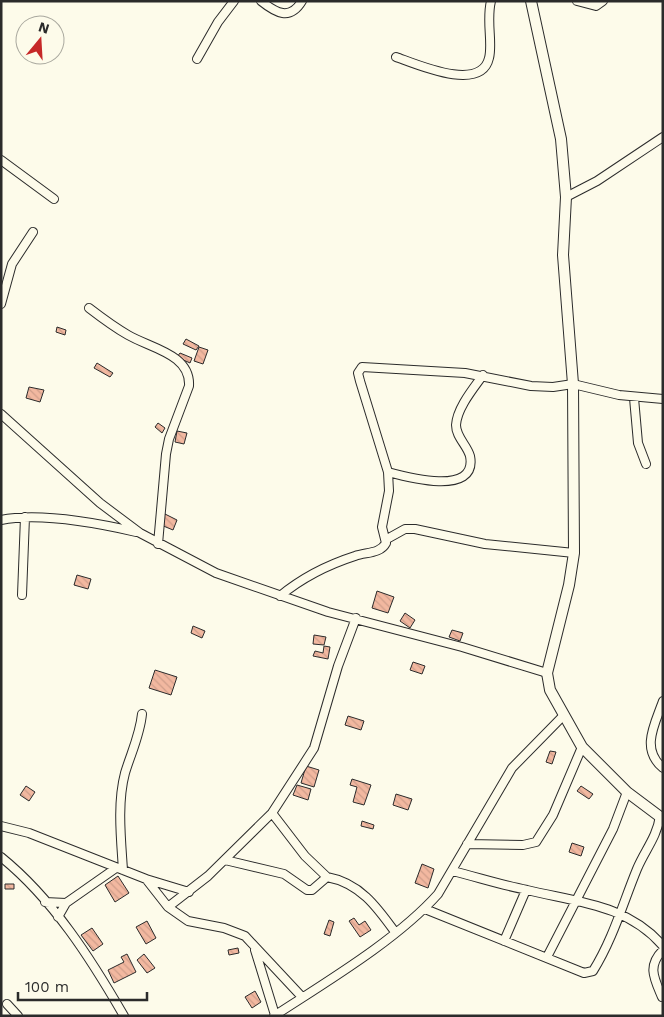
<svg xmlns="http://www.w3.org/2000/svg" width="664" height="1017" viewBox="0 0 664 1017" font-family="'Work Sans',sans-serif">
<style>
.building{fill:url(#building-back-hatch);stroke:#2b2b2b}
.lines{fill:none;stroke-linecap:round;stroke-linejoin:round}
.minor-casing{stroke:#2b2b2b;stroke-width:10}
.tertiary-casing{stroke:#2b2b2b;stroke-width:12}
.minor{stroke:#fdfbea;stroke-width:8}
.tertiary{stroke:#fdfbea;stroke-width:10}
</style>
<defs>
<pattern id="building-back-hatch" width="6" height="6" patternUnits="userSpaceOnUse" patternTransform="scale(1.25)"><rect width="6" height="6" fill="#f2b8a0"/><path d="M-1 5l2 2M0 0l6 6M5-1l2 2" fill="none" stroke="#d09e8a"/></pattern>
</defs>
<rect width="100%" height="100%" fill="#fdfbea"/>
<path class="building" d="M57 327 66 330 65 335 56 332Z
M186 339 199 346 196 350 183 344Z
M199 347 208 350 203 364 194 361Z
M180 353 192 358 190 363 177 357Z
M97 363 113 373 110 377 94 368Z
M29 387 44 390 40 402 26 398Z
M158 423 165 428 162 433 155 427Z
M177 431 187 433 184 444 175 442Z
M165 514 177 520 173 530 161 525Z
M77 575 91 579 88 589 74 585Z
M377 591 394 597 388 613 372 608Z
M405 613 415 620 410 628 400 621Z
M193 626 205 631 202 638 191 633Z
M452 630 463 633 460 641 449 637Z
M314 635 326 637 324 645 313 644Z
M324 646 330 647 328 659 313 656 315 651 323 653Z
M413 662 425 666 422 674 410 670Z
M155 670 177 677 171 695 149 688Z
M348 716 364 721 361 730 345 725Z
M550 751 556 752 552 764 546 762Z
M306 766 319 770 314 787 301 783Z
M352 779 371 785 364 805 353 802 357 787 350 785Z
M297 785 311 789 308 800 293 795Z
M26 786 35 792 29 801 20 795Z
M581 786 593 794 589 799 577 791Z
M396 794 412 799 408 810 393 805Z
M362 821 374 825 373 829 361 826Z
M572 843 584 847 581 856 569 852Z
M422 864 434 869 428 888 415 883Z
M118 876 129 893 115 902 105 885Z
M5 884H14V889H5Z
M354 918 359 925 365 921 371 930 360 937 349 921Z
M329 920 334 922 330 936 324 934Z
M147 921 156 938 146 944 136 927Z
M92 928 103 944 93 951 81 935Z
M238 948 239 953 229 955 228 950Z
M127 954 136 972 114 983 108 970 124 962 121 957Z
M144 954 155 968 147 973 137 960Z
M255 991 261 1002 252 1008 245 997Z"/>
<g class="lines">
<g class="minor-casing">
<path id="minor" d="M261 1C276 13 290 21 302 1
M577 1 596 6 603 1
M396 57C416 64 481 93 489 58 493 43 486 21 491 1
M197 59 218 22 234 1
M1 160 54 199
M566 197 597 181 663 137
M1 304 12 264 33 232
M89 308C102 318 114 327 128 335 150 348 191 354 189 386L169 439 166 454 158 544
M634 398 638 443 646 464
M1 414 100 503 140 533 216 573 328 612 462 647 547 673
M388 472C406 477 478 497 470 456 467 445 456 437 456 425 457 408 473 389 483 375
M1 520C41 512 97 523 136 532
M387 539 405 529H415L485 544 574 553
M22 595 25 517
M280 596C303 577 327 565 355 556 366 552 380 554 386 543L382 527 389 491 388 472 360 381 358 373 362 367 465 373 531 386 553 387 573 384 619 395 663 399
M663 701C655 724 640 749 663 768
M272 813 305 856 327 877
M1 826 29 833 146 879 168 907 188 921 224 928 245 936 302 997
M467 844 523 845 536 842 553 815 582 747
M1 857C53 899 91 959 124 1016
M225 860 284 874 307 890H312L327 877C360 883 377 907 395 932
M123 870C121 839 117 803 125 773 131 753 140 735 142 714
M452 871C477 877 501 885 527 890 576 902 627 904 663 946
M146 879 189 892
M45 902 66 903
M168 907 208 876 272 813 305 762 314 748 338 666 356 618
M425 909 584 973 593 971C613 939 623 903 637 869 645 850 657 837 660 816
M58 917 66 903 116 868
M504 941 526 890
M255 950 275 1015
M547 957 613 829 627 792
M662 997C654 978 647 966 663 950
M7 1004 18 1016
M274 1016C326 982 397 940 438 894L512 768 564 715"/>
</g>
<g class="tertiary-casing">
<path id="tertiary" d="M531 1 561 139 566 197 563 255 573 384 574 553 569 585 547 673 550 690 582 747 627 792 663 819"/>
</g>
<use href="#minor" class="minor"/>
<use href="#tertiary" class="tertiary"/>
</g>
<rect width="664" height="1017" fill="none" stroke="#2b2b2b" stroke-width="5"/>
<g transform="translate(40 40) rotate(18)"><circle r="24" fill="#fdfbea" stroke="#a9a89e"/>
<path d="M0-4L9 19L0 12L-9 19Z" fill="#c62828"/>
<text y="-8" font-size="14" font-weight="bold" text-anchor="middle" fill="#2b2b2b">N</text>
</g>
<path d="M18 992v8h129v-8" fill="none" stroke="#2b2b2b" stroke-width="2.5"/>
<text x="25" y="992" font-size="15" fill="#2b2b2b" stroke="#fdfbea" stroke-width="4" paint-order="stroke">100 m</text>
</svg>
